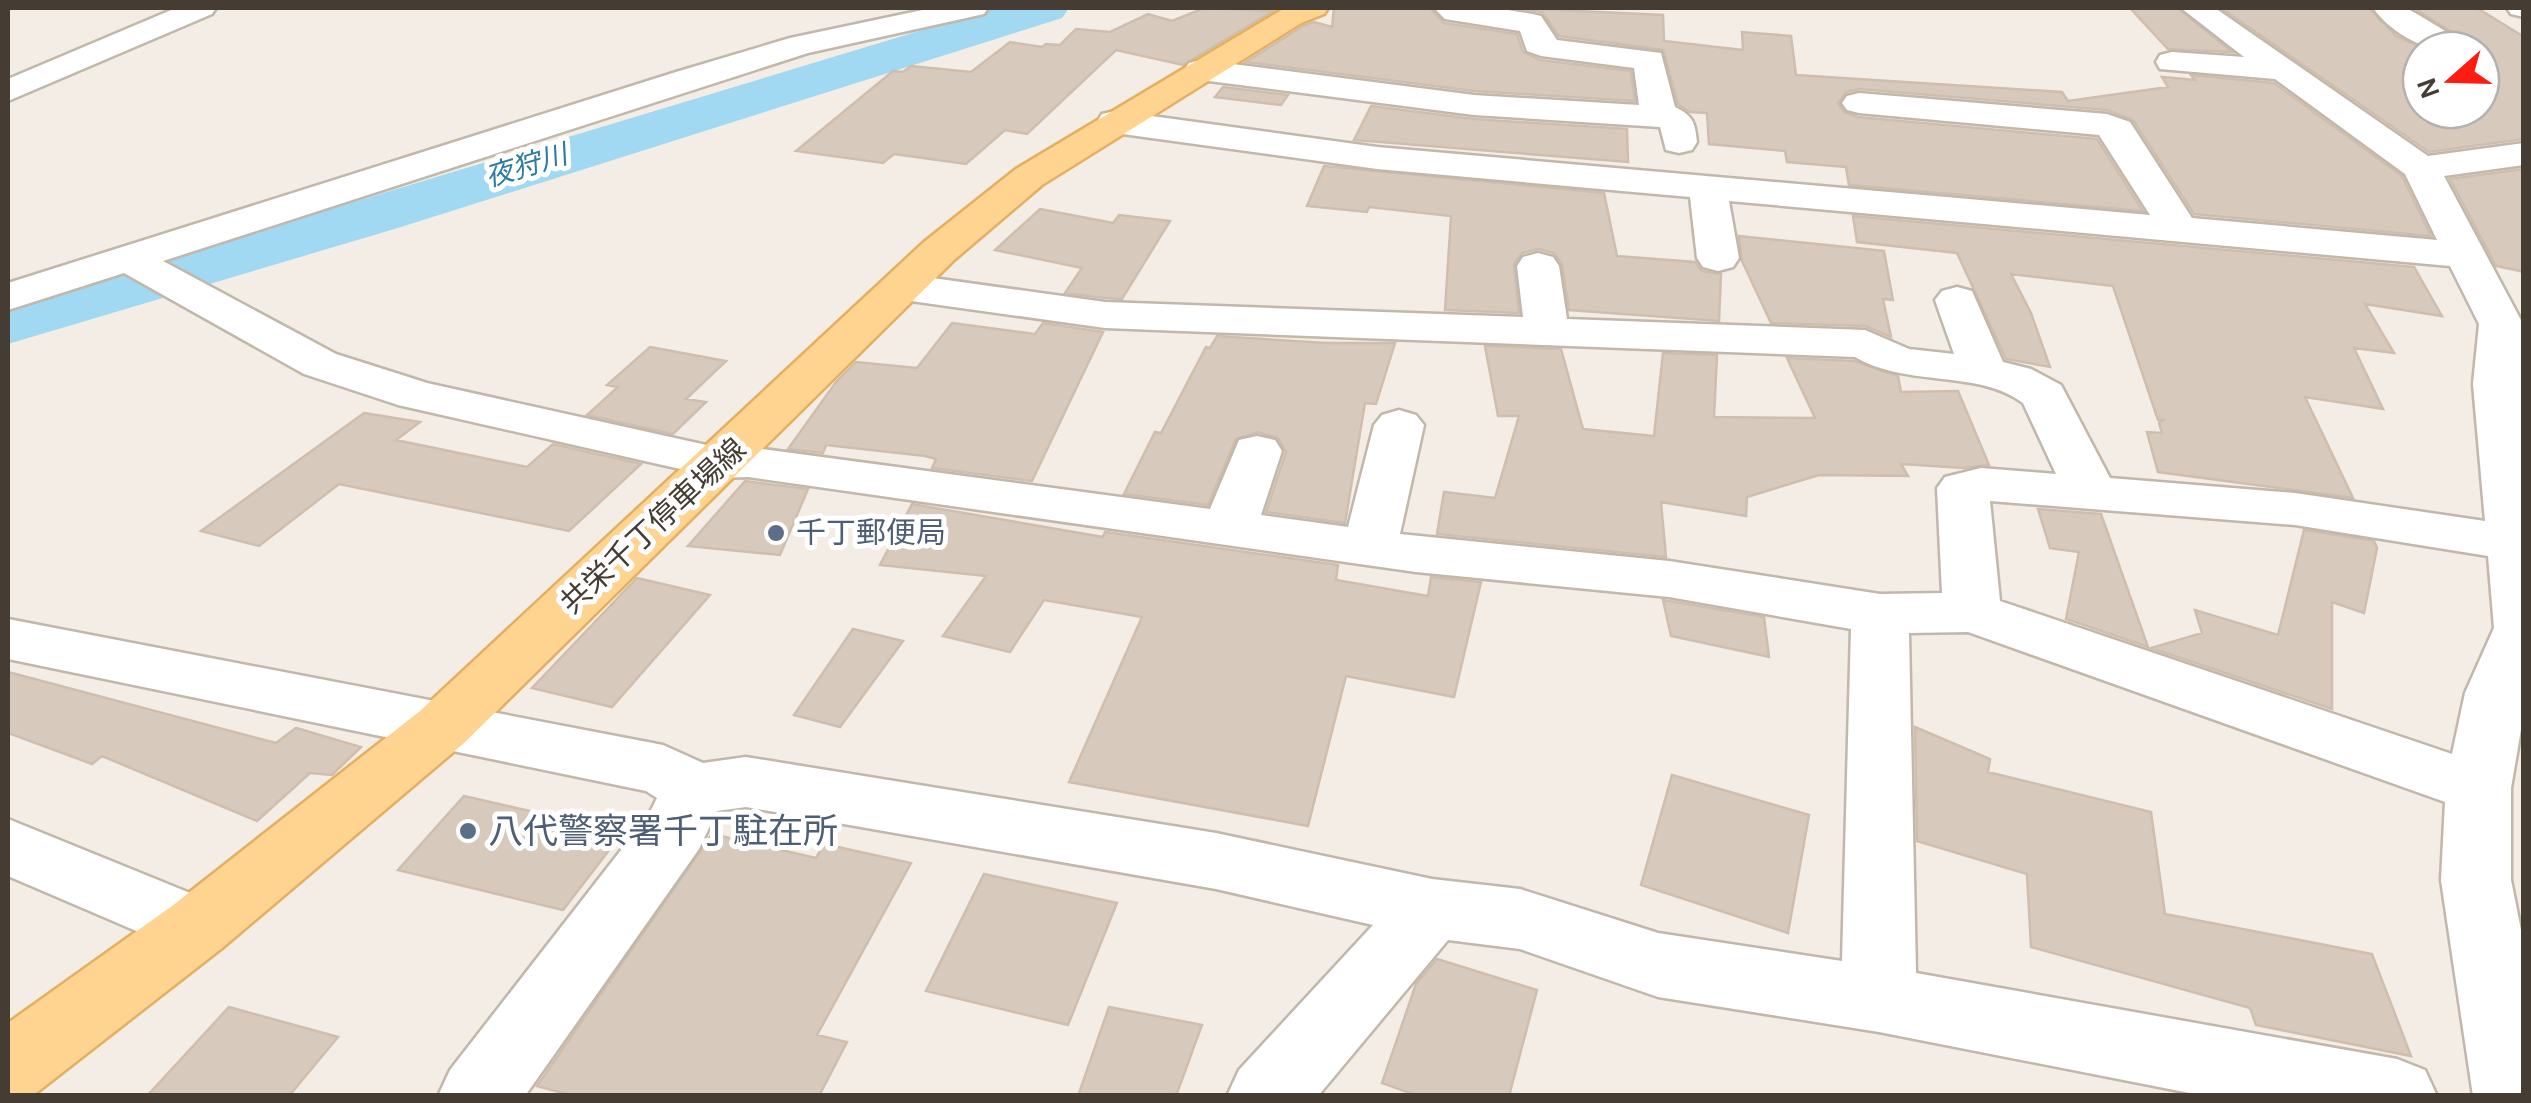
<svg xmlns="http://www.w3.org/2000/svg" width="2531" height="1103" viewBox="0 0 2531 1103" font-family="Karla,'Noto Sans JP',sans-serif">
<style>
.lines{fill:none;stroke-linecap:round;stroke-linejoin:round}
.river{fill:#a0d9f1;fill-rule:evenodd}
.building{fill:#d7cabd;stroke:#cfbead;stroke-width:2.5}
.minor-casing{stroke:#c1b7aa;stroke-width:5}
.major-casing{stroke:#e5af61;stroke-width:5}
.minor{fill:#fff;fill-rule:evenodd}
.major{fill:#ffd491;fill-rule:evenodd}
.service-dot{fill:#5c6f8a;stroke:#fff;stroke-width:4}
.labels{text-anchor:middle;stroke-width:10;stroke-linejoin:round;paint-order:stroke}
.far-water-label{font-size:28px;font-style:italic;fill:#297ca2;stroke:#fff}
.street-label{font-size:30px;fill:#453d34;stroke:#fff}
.service-label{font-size:30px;fill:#4e5e75;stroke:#fff;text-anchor:start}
.near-service-label{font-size:35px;fill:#4e5e75;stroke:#fff;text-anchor:start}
</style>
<rect width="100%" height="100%" fill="#f3ede5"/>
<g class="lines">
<path class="river" d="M995 8H1069L1062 18 401 227 8 344V301L357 201Z"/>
</g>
<path class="building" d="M1204 8 1273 11 1183 65 1116 50 1027 134 1005 130 966 164 894 154 883 163 796 151 893 71 903 72 911 66 971 72 1010 42 1042 47 1046 44 1060 45 1076 29 1110 32 1148 14 1172 21Z
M1334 8H1430L1444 23 1517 34 1523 52 1540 60 1631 71 1635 101 1474 91 1246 62 1303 26 1314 22 1332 27Z
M1516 8 1663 15 1664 41 1743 50 1742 32 1791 36 1796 75 2062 92 2068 101 2168 87 2162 77 2195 80 2191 75 2274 83 2402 176 2431 236 2194 214 2133 120 2107 110 1859 89 1846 92 1838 103 1844 112 1858 117 2097 139 2143 211 1849 185 1846 167 1787 162 1785 151 1709 144 1707 113 1690 112 1678 104 1663 50 1559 36 1542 12Z
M2130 8H2178L2232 52 2168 49Z
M2221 8H2369L2396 36 2427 50H2421V110H2481V50H2459L2464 42 2460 37 2413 8H2477L2524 37V139L2429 152Z
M1223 87 1288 95 1281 105 1215 97Z
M1371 106 1474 119 1627 129 1628 162 1354 140Z
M1324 166 1604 193 1617 256 1695 262 1702 271 1721 274 1719 321 1569 310 1562 264 1554 253 1539 249 1522 253 1514 264 1519 313 1445 310 1451 216 1369 207 1367 212 1307 206Z
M2524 169V272L2496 266 2450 179Z
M1040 209 1113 223 1119 215 1170 221 1122 299 1105 298 1065 293 1082 268 995 250Z
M1853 216 2414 267 2442 316 2365 304 2394 353 2354 348 2383 409 2305 397 2353 498 2158 472 2147 432 2162 433 2159 423 2163 420H2158L2113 286 2011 274 2031 313 2050 367 2006 359 1957 253 1857 242Z
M1739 236 1884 251 1893 300 1883 299 1891 337 1865 326 1771 323 1742 261Z
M952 323 1035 334 1043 323 1103 332 1032 481 932 468 936 459 925 456 826 445 823 453 788 449 836 382 856 362 917 368Z
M1217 336 1326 343H1395L1376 404 1365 403 1345 523 1266 512 1286 452 1278 438 1258 432 1236 439 1208 505 1124 494 1155 432 1161 433 1206 347 1210 348Z
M1485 346 1561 349 1583 429 1654 436 1663 353 1717 355 1714 417 1815 418 1787 358 1854 361 1898 376 1901 392 1958 391 1989 465 1964 468 1901 464 1908 476 1819 475 1747 497 1746 516 1661 502 1666 557 1437 534 1444 492 1495 498 1519 416H1498Z
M650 347 726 361 686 399 706 402 673 434 587 415 618 387 607 385Z
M364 413 420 422 396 440 527 467 553 444 641 464 569 531 339 484 259 546 201 531Z
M745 481 808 489 780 555 688 546Z
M912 504 1103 537 1105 532 1338 565 1336 580 1428 596 1431 577 1481 582 1454 697 1346 676 1308 826 1069 782 1142 617 1044 600 1010 652 943 636 986 576 880 565Z
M2038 509 2101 514 2148 647 2066 619 2079 552 2050 548Z
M2304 530 2374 541 2377 548 2364 613 2332 602V709L2151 648 2202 633 2195 610 2278 635Z
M637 578 710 595 612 707 532 688Z
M1663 600 1764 617 1769 657 1671 636Z
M853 629 903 641 840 727 794 715Z
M8 672 276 743 296 728 361 747 332 775 310 773 257 821 102 756 92 764 8 733Z
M1915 727 1990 759 1988 772 2151 812 2165 914 2372 954 2411 1056 2256 1025 2250 1008 2031 947 2027 874 1917 841Z
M1672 775 1809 815 1788 933 1641 885Z
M464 796 623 832 563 910 398 870Z
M712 834 816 858 824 844 911 863 817 1035 847 1042 819 1096H574L537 1086Z
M984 874 1117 903 1068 1025 926 991Z
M1437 959 1537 990 1509 1096H1418L1382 1083 1416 984Z
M229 1007 338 1037 289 1096H147Z
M1109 1007 1202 1025 1176 1096H1078Z"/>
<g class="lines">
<g class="minor-casing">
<path id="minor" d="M176 8H216L212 14 8 101V79Z
M932 8H988L984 14 808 53 163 261 336 354 427 383 720 448 748 447 1210 509 1239 440 1257 436 1275 440 1282 451 1261 515 1348 527 1374 425 1382 415 1399 410 1416 415 1424 425 1400 534 1669 561 1880 594 1942 593 1937 488 1945 477 1981 468 2056 474 2023 403C1978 369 1908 388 1855 357L1105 328 904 300 889 296 882 287 889 278 904 274 1105 302 1523 317 1517 266 1523 257 1538 253 1553 257 1559 266 1567 319 1865 330 1909 349 1954 354 1935 300 1942 291 1957 287 1972 291 2003 362 2031 369 2061 385 2110 478 2295 493 2485 521 2473 384 2479 324 2450 266 1729 201 1739 258 1733 267 1718 271 1703 267 1697 258 1690 197 1377 169 1115 133 1102 130 1097 122 1102 114 1115 111 1377 147 2150 215 2099 135 1859 113 1847 110 1842 103 1847 96 1859 93 2107 114 2130 122 2192 218 2437 240 2405 174 2275 79 2160 69 2156 62 2160 55 2172 52 2244 57 2181 8H2215L2428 156 2524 143V165L2444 176 2523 324 2524 712 2511 788V880L2524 945V1096H2473L2441 880 2445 802 1968 632 1909 633 1916 973 2397 1059 2425 1070 2437 1096H2205L1879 1032 1658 997 1520 949 1448 940 1318 1096H1227L1239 1070 1373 925 1216 889 746 807 717 811 699 849 525 1096H438L450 1070 649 814 657 798 646 791 8 659V619L663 745 703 763 746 757 1216 833 1432 879 1520 889 1658 933 1842 961 1851 629 1669 597 1416 572 748 477 720 478 398 405 304 374 124 273 8 310V283L676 72 790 38ZM1990 501 2295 525 2488 556 2494 628 2465 693 2452 754 2000 601Z
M1434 8C1469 6 1506 8 1541 16L1557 40 1661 53 1675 107C1693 116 1695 122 1697 142L1692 150 1679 153 1666 150 1660 127 1474 115 1201 80 1189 77 1184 70 1189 63 1201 60 1474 95 1639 105 1634 68 1541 56 1527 51 1520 31 1445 19Z
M2373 8C2381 7 2397 5 2405 8 2410 9 2458 38 2460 42L2455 49C2425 53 2390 32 2373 8Z
M2507 8H2524V17L2511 14Z
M8 819 222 906 233 927 222 948 197 957 8 876Z"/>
</g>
<g class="major-casing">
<path id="major" d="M1285 8H1328L1324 14 1301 23 1042 185 954 260 464 743 222 948 36 1093 8 1096V1023L172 906 420 711 924 242 1016 169Z"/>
</g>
<use href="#minor" class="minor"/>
<use href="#major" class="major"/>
</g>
<g class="service-dot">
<circle cx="776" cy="533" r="10"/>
<circle cx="468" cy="831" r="10"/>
</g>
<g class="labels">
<g class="far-water-label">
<text transform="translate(526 165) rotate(-17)" y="10">夜狩川</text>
</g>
<g class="street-label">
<text transform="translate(653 526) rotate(-43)" y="10">共栄千丁停車場線</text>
</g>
<g class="service-label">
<text x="796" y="543">千丁郵便局</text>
</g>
<g class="near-service-label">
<text x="488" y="843">八代警察署千丁駐在所</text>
</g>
</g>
<rect width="2531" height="1103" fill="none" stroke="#453d34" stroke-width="20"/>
<g transform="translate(2451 80) rotate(250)"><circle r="48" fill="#ffffff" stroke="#b5b1ae" stroke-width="2.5"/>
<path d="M0-8L18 38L0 25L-18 38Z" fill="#fd1b12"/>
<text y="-15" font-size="28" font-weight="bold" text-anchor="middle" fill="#453d34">N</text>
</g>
</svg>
